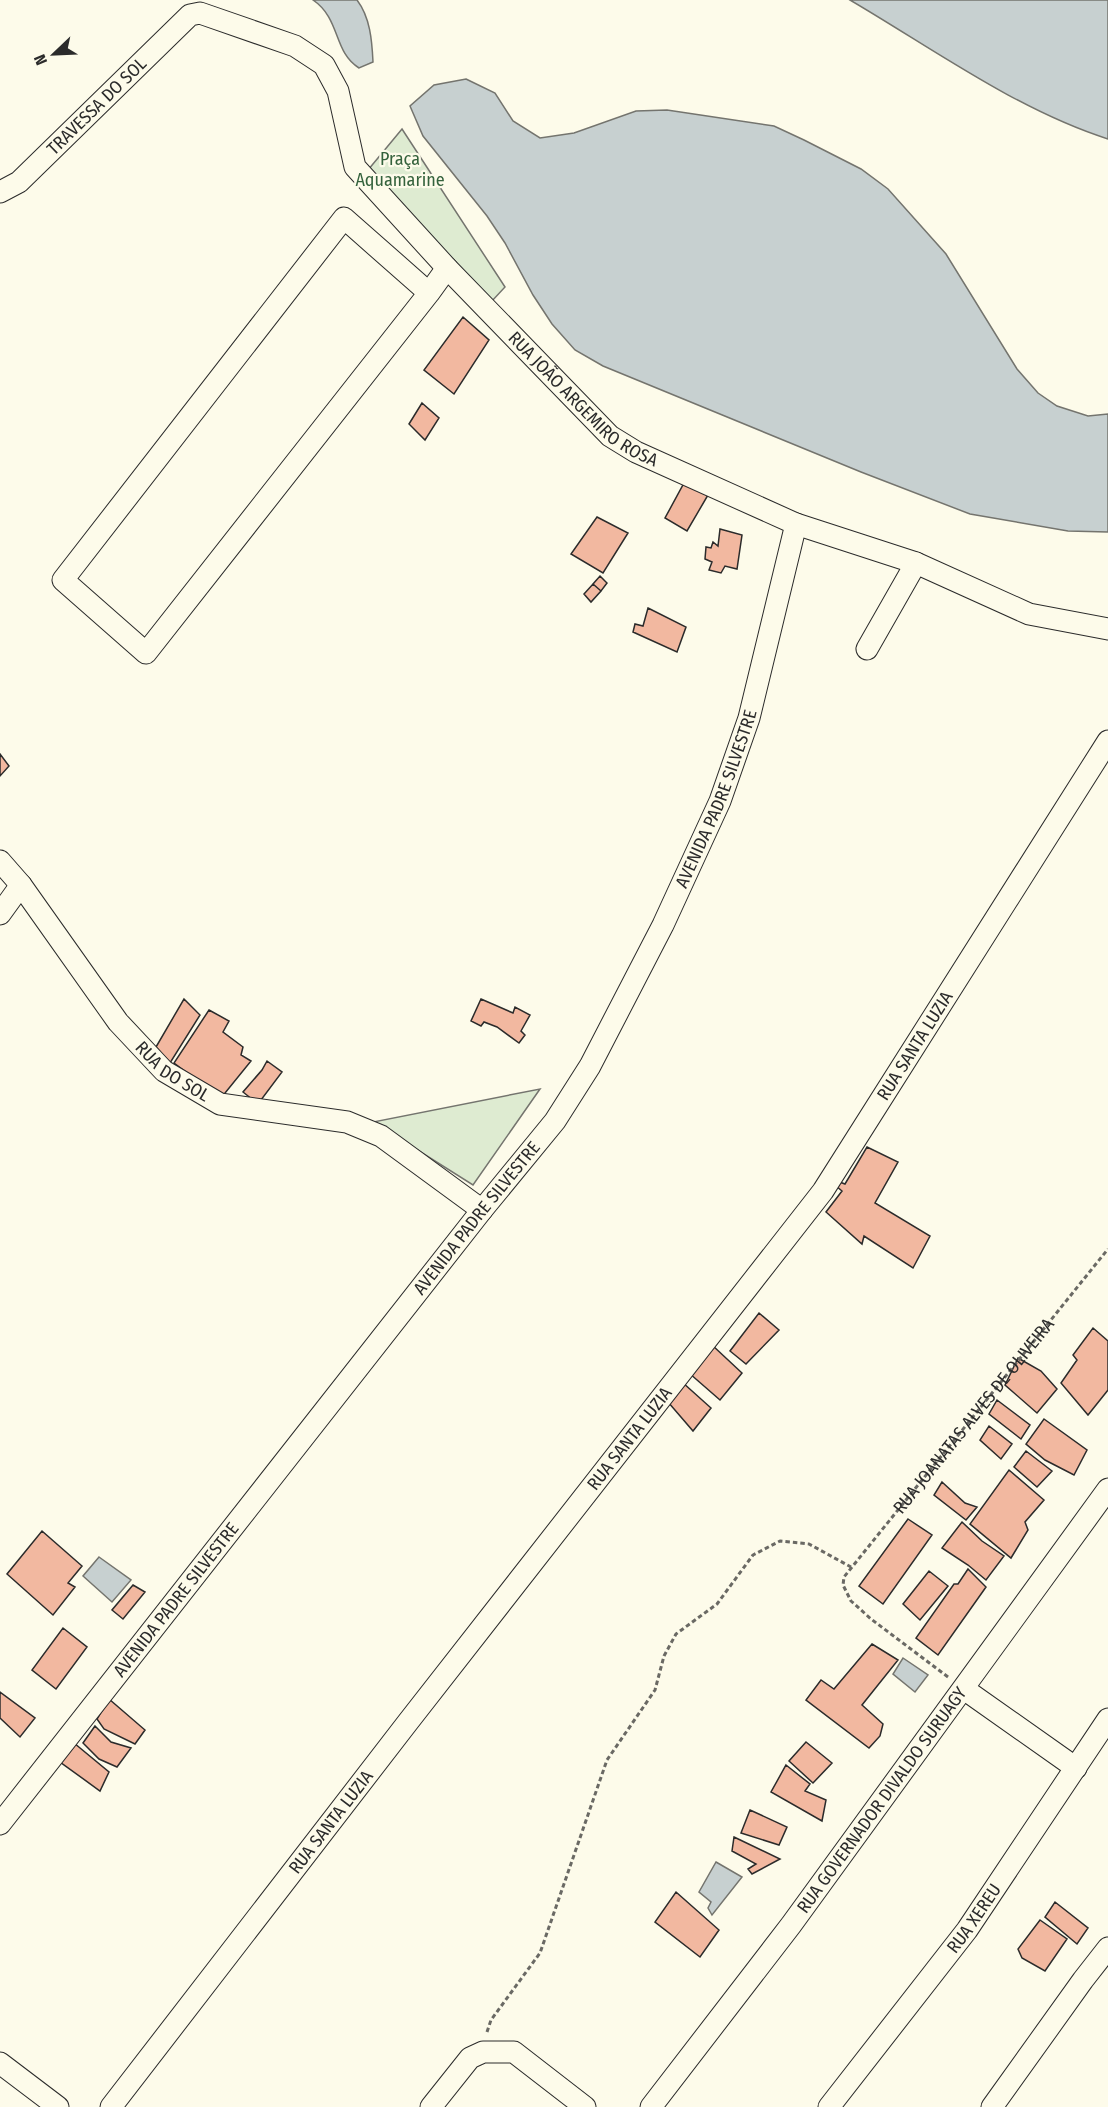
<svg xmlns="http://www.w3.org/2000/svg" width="1108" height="2107" viewBox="0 0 1108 2107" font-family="'Fira Sans Condensed',sans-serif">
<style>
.green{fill:#deebd1;stroke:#74746e;stroke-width:1.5}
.water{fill:#c7d0d0;stroke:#74746e;stroke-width:1.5}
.building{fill:#f2b8a0;stroke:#2b2b2b;stroke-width:1.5}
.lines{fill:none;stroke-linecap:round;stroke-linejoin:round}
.minor-casing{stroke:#2b2b2b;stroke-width:23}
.path{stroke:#6a6964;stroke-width:3;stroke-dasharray:4.5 3;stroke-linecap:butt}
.minor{stroke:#fdfbea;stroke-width:21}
.labels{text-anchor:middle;stroke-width:4.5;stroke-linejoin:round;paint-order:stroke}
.street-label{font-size:18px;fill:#2b2b2b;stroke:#fdfbea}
.park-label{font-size:18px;fill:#34623c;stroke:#fdfbea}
</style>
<rect width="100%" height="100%" fill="#fdfbea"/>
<path class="green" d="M402 129 505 287 492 301 368 170Z
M540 1089 473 1185 373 1122Z"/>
<path class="water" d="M313 0H357C370 17 372 40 373 62L359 68C333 52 341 19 313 0Z
M850 0H1108V139C1017 110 932 48 850 0Z
M466 79 495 93 513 121 540 138 574 133 636 111 667 110 774 126 804 140 861 169 888 189 946 254 1017 369 1038 393 1057 406 1088 416 1108 414V532L1068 531 970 514 861 472 603 366 575 350 552 324 533 295 505 243 487 216 423 136 410 106 434 85Z
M99 1557 131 1580 112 1602 83 1576Z
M903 1658 928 1675 915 1692 893 1674Z
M716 1862 742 1877 712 1915 708 1908 711 1902 699 1892Z"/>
<path class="building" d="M463 317 489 340 454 394 424 370Z
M422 403 439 418 425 440 409 424Z
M684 483 708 495 687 531 665 518Z
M597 517 628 533 603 573 571 554Z
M720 529 742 535 737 569 725 566 721 573 709 570 712 562 705 559 706 547 711 548 713 542 718 546Z
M600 576 607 583 601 591 593 584Z
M593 584 601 591 591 602 584 594Z
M648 608 686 627 677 652 633 632 635 624 643 626Z
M0 754 9 766 0 776Z
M184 999 200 1015 170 1063 156 1047Z
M481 999 513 1013 515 1007 530 1015 521 1031 525 1035 519 1043 497 1027 484 1022 481 1026 471 1021Z
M209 1010 229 1021 223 1032 243 1047 241 1055 251 1061 221 1098 174 1063Z
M267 1061 282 1072 258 1104 243 1092 262 1070Z
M867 1147 898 1162 875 1203 930 1236 913 1268 864 1236 862 1244 826 1212 842 1191 835 1185 837 1181 845 1184Z
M759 1313 779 1330 746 1364 730 1351Z
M1093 1328 1108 1341V1390L1088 1415 1061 1383 1077 1360 1073 1355Z
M712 1345 742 1373 720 1400 689 1373Z
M1018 1358 1041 1371 1057 1389 1037 1413 1005 1385Z
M682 1382 711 1408 693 1431 668 1402Z
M997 1400 1030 1425 1021 1439 989 1414Z
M1044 1419 1087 1450 1074 1475 1045 1460 1026 1444Z
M989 1426 1012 1444 1001 1459 980 1440Z
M1026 1451 1052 1471 1037 1487 1014 1467Z
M1009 1470 1044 1500 1025 1522 1028 1530 1011 1558 970 1524Z
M942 1482 965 1503 977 1507 966 1520 934 1495Z
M908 1519 932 1535 883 1604 859 1586Z
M962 1522 982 1541 1004 1556 986 1580 968 1565 942 1548Z
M42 1531 82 1566 68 1583 75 1587 53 1615 7 1574Z
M968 1569 986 1587 938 1655 916 1638 954 1584H958Z
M929 1571 948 1586 920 1620 903 1604Z
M133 1585 145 1592 123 1619 112 1610Z
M63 1628 87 1647 56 1689 32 1670Z
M872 1644 898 1660 862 1705 883 1724 880 1736 869 1748 806 1700 821 1680 834 1689Z
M0 1692 35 1718 20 1737 0 1718Z
M109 1699 145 1730 135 1744 104 1729 97 1719Z
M95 1726 111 1742 131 1748 117 1767 99 1759 83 1743Z
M806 1742 832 1763 813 1783 789 1761Z
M74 1743 109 1772 100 1791 60 1762Z
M786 1765 810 1784 805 1791 826 1800 822 1821 771 1792Z
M750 1810 787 1827 779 1845 741 1833Z
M734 1837 780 1859 752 1874 748 1869 756 1864 732 1851Z
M676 1892 719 1930 700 1957 655 1922Z
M1055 1902 1088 1928 1077 1944 1045 1917Z
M1040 1920 1067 1939 1045 1971 1022 1958 1018 1949Z"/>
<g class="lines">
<g class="minor-casing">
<g id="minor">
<path id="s2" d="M0 192 19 182 190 15 200 13 295 46 324 65 338 91 355 167 447 268 610 436 636 452 796 524 916 563 1029 614 1108 629"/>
<path d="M429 293 344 218 63 580 146 653 429 293 447 268"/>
<path d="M867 649 916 563"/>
<path id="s3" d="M0 861 21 885 118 1022 164 1071 220 1104 347 1122 381 1136 482 1210"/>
<path d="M0 914 21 885"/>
<path d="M964 1689 1076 1768"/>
<path id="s4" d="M0 1824 482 1210 555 1121 590 1066 663 925 720 801 749 718 796 524"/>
<path d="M0 2063 58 2107"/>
<path id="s5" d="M111 2107 408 1722 823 1191 1108 741"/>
<path d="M431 2107 470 2058 483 2052H514L585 2107"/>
<path id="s6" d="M651 2107 791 1925 1108 1489"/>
<path id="s7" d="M829 2107 967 1930 1108 1719"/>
<path d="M992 2107 1083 1980 1108 1948"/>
</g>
</g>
<g class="path">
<path id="s1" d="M948 1677 871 1619 851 1601 843 1585 844 1577 1108 1249"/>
<path d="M487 2032 491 2020 540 1953 607 1760 655 1690 664 1656 676 1634 717 1604 753 1555 780 1541 809 1544 851 1567"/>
</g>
<use href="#minor" class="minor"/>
</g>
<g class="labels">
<g class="street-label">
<text dy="6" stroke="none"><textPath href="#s2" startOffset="130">TRAVESSA DO SOL</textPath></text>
<text dy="6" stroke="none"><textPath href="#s2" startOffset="840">RUA JOÃO ARGEMIRO ROSA</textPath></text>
<text dy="6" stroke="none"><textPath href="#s4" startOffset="1257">AVENIDA PADRE SILVESTRE</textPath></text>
<text dy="6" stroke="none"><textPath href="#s5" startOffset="1332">RUA SANTA LUZIA</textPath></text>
<text dy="6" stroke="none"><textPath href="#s3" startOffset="274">RUA DO SOL</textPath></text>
<text dy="6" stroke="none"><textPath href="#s4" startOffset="771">AVENIDA PADRE SILVESTRE</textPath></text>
<text dy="6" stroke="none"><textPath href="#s1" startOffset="356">RUA JOANATAS ALVES DE OLIVEIRA</textPath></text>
<text dy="6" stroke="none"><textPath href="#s5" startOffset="846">RUA SANTA LUZIA</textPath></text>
<text dy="6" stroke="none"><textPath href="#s4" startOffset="285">AVENIDA PADRE SILVESTRE</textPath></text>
<text dy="6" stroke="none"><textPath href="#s6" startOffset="384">RUA GOVERNADOR DIVALDO SURUAGY</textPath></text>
<text dy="6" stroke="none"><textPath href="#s5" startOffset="360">RUA SANTA LUZIA</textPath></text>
<text dy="6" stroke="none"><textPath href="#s7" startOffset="238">RUA XEREU</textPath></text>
</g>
<g class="park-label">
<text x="400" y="165">Praça<tspan x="400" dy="21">Aquamarine</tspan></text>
</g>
</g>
<g transform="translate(54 54) rotate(247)" stroke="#fdfbea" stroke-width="4.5" paint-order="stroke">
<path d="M0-4.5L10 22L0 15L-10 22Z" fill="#2b2b2b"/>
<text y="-9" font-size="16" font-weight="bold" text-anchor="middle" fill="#2b2b2b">N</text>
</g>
</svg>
